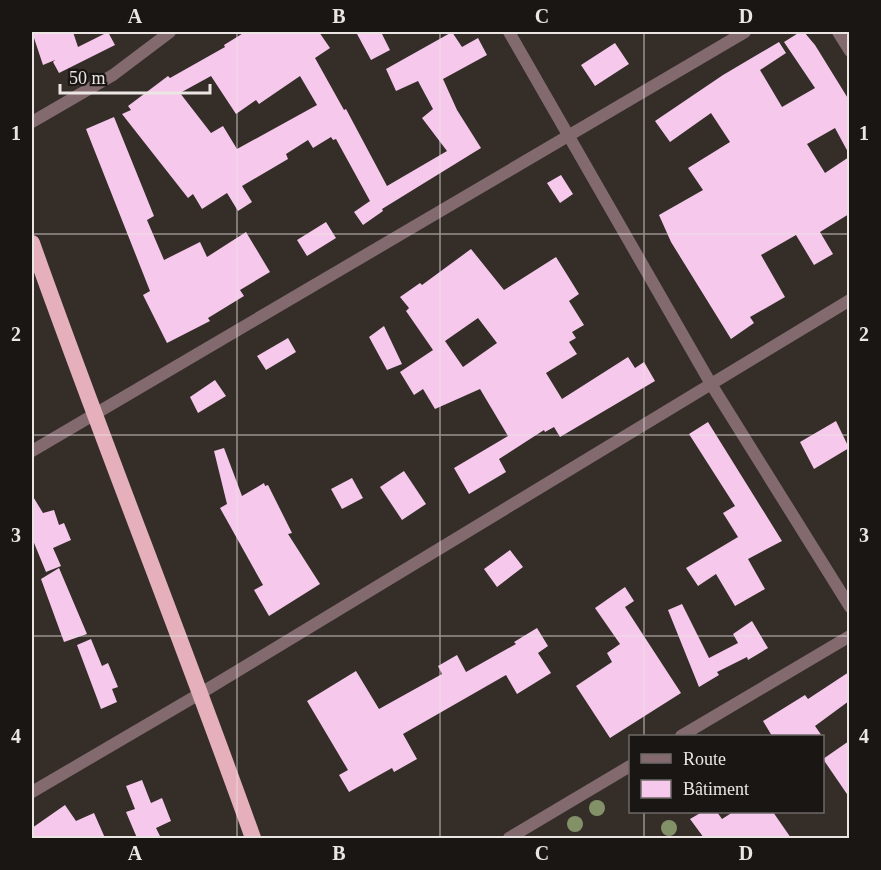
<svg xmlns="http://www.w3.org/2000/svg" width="881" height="870" viewBox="0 0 881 870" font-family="Georgia,serif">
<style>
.building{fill:#f6c9ec;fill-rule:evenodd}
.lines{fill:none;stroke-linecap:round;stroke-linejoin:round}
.minor{stroke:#826a6f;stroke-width:12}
.tertiary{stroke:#826a6f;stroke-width:12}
.trunk{stroke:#e5b0bc;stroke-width:16}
.tree{fill:#829168}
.grid{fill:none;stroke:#ebe6e3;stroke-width:1.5;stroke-opacity:0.55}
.neatline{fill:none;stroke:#ebe6e3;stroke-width:2}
.grid-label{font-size:20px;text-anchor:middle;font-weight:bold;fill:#ebe6e3}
</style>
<rect width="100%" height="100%" fill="#342d28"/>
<path class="building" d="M32 32H73L78 47 108 32 115 45 59 73 53 62 55 60 43 65Z
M245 32H319L330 48 315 58 344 110 346 109 387 186 447 151 422 118 433 109 418 81 396 91 386 69 452 32 462 47 478 38 487 55 443 79 457 110 481 148 382 209 383 211 363 225 354 212 370 201 336 139 333 140 331 137 313 148 308 140 286 154 288 159 242 186 252 202 238 211 227 193 202 209 193 194 188 198 122 114 131 110 128 106 168 76 170 78 225 47 224 45ZM211 76 236 114 256 100 259 104 300 76 317 105 237 149 223 126 211 133 180 93Z
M356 32H381L390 50 371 60Z
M800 32H804L815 45 849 100V154L835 128 807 144 825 173 849 157V214L820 232 833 254 814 265 796 235 761 255 785 297 750 317 754 323 731 339 671 242 659 215 703 190 688 168 730 142 711 113 670 142 655 121 723 75 779 42 786 53 760 70 782 107 815 88 784 42Z
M615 43 629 64 595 86 581 65Z
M114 117 154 216 147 220 164 260 200 242 207 257 246 232 270 272 240 290 244 296 208 318 210 321 167 343 143 295 150 291 86 129Z
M561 175 573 194 560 203 547 183Z
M326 222 336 238 307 256 297 240Z
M471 249 504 290 556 257 579 294 569 301 584 325 572 332 576 338 569 342 577 354 546 373 562 399 628 357 635 368 644 362 655 381 560 437 554 427 545 432 544 430 499 459 506 472 469 494 454 468 508 436 480 389 435 409 423 389 414 395 400 372 433 350 406 311 409 308 400 297 420 283 422 285ZM478 318 497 343 463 367 445 341Z
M384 326 402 364 387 370 369 337Z
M288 338 296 352 266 370 257 356Z
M215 380 226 396 198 413 190 397Z
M836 421 849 448 814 469 800 442Z
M708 422 782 541 748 559 765 589 735 606 716 574 698 586 686 568 738 537 723 513 735 506 689 434Z
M224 448 242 496 264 483 265 486 268 485 292 533 288 534 320 584 269 616 254 590 263 585 220 508 227 504 214 451Z
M404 471 426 504 402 520 380 487Z
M352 478 363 498 342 509 331 489Z
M32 495 43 513 54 510 59 525 64 523 71 540 53 548 61 566 46 572 32 538Z
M510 550 523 567 497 587 484 569Z
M59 568 87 634 64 642 41 579Z
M625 587 634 601 625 607 681 693 610 738 576 686 612 662 607 653 620 644 595 608Z
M682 604 709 658 738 643 733 634 752 621 768 648 748 660 747 657 717 672 719 675 699 687 668 610Z
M537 628 548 646 538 653 551 673 517 694 506 675 403 734 417 759 394 772 392 768 349 792 339 775 348 770 307 701 356 671 379 709 442 674 438 666 457 655 466 672 516 644 514 642Z
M91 639 102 666 108 663 118 687 112 689 117 702 101 709 77 645Z
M849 672V701L815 726 822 736H772L763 721 805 695 808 699Z
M849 741V797L823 759Z
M142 780 151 803 162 798 171 821 156 828 161 838H137L126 812 135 809 126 786Z
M65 805 76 821 94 813 105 838H32V828Z
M702 812H717L722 819 733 812H773L791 838H704L690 819Z"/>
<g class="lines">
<path class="minor" d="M509 32 711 384 850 607
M838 32 850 51
M32 122 113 75 170 32
M32 451 745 32
M681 736 850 636
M32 792 201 693
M509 838 630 766"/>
<path class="tertiary" d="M201 693 850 300"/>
<path class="trunk" d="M32 243C103 443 182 639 253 838"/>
</g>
<g class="tree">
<circle cx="597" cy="808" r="8"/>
<circle cx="575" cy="824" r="8"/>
<circle cx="669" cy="828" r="8"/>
</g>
<path class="grid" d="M237 32V838M440 32V838M644 32V736M32 234H850M32 435H850M32 636H850M644 812V838"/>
<rect width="881" height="870" fill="none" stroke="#191614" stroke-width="66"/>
<rect x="629" y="735" width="195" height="78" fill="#191614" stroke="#6d6967" stroke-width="1.5"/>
<rect x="641" y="754" width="30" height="9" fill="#826a6f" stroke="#6d6967" stroke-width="1.5"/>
<text x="683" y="765" font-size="18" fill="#ebe6e3">Route</text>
<rect x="641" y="780" width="30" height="18" fill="#f6c9ec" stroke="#6d6967" stroke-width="1.5"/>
<text x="683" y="795" font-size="18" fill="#ebe6e3">Bâtiment</text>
<path d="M60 84v9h150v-9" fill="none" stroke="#ebe6e3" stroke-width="3"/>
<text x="69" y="84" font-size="18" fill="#ebe6e3" stroke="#191614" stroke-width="4.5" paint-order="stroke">50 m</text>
<rect x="33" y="33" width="815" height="804" class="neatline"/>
<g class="grid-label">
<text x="135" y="23">A</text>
<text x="339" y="23">B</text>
<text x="542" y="23">C</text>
<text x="746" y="23">D</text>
<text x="16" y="140">1</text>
<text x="864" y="140">1</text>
<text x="16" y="341">2</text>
<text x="864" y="341">2</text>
<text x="16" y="542">3</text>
<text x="864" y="542">3</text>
<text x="16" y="743">4</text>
<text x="864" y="743">4</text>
<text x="135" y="860">A</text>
<text x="339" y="860">B</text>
<text x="542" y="860">C</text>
<text x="746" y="860">D</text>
</g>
</svg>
